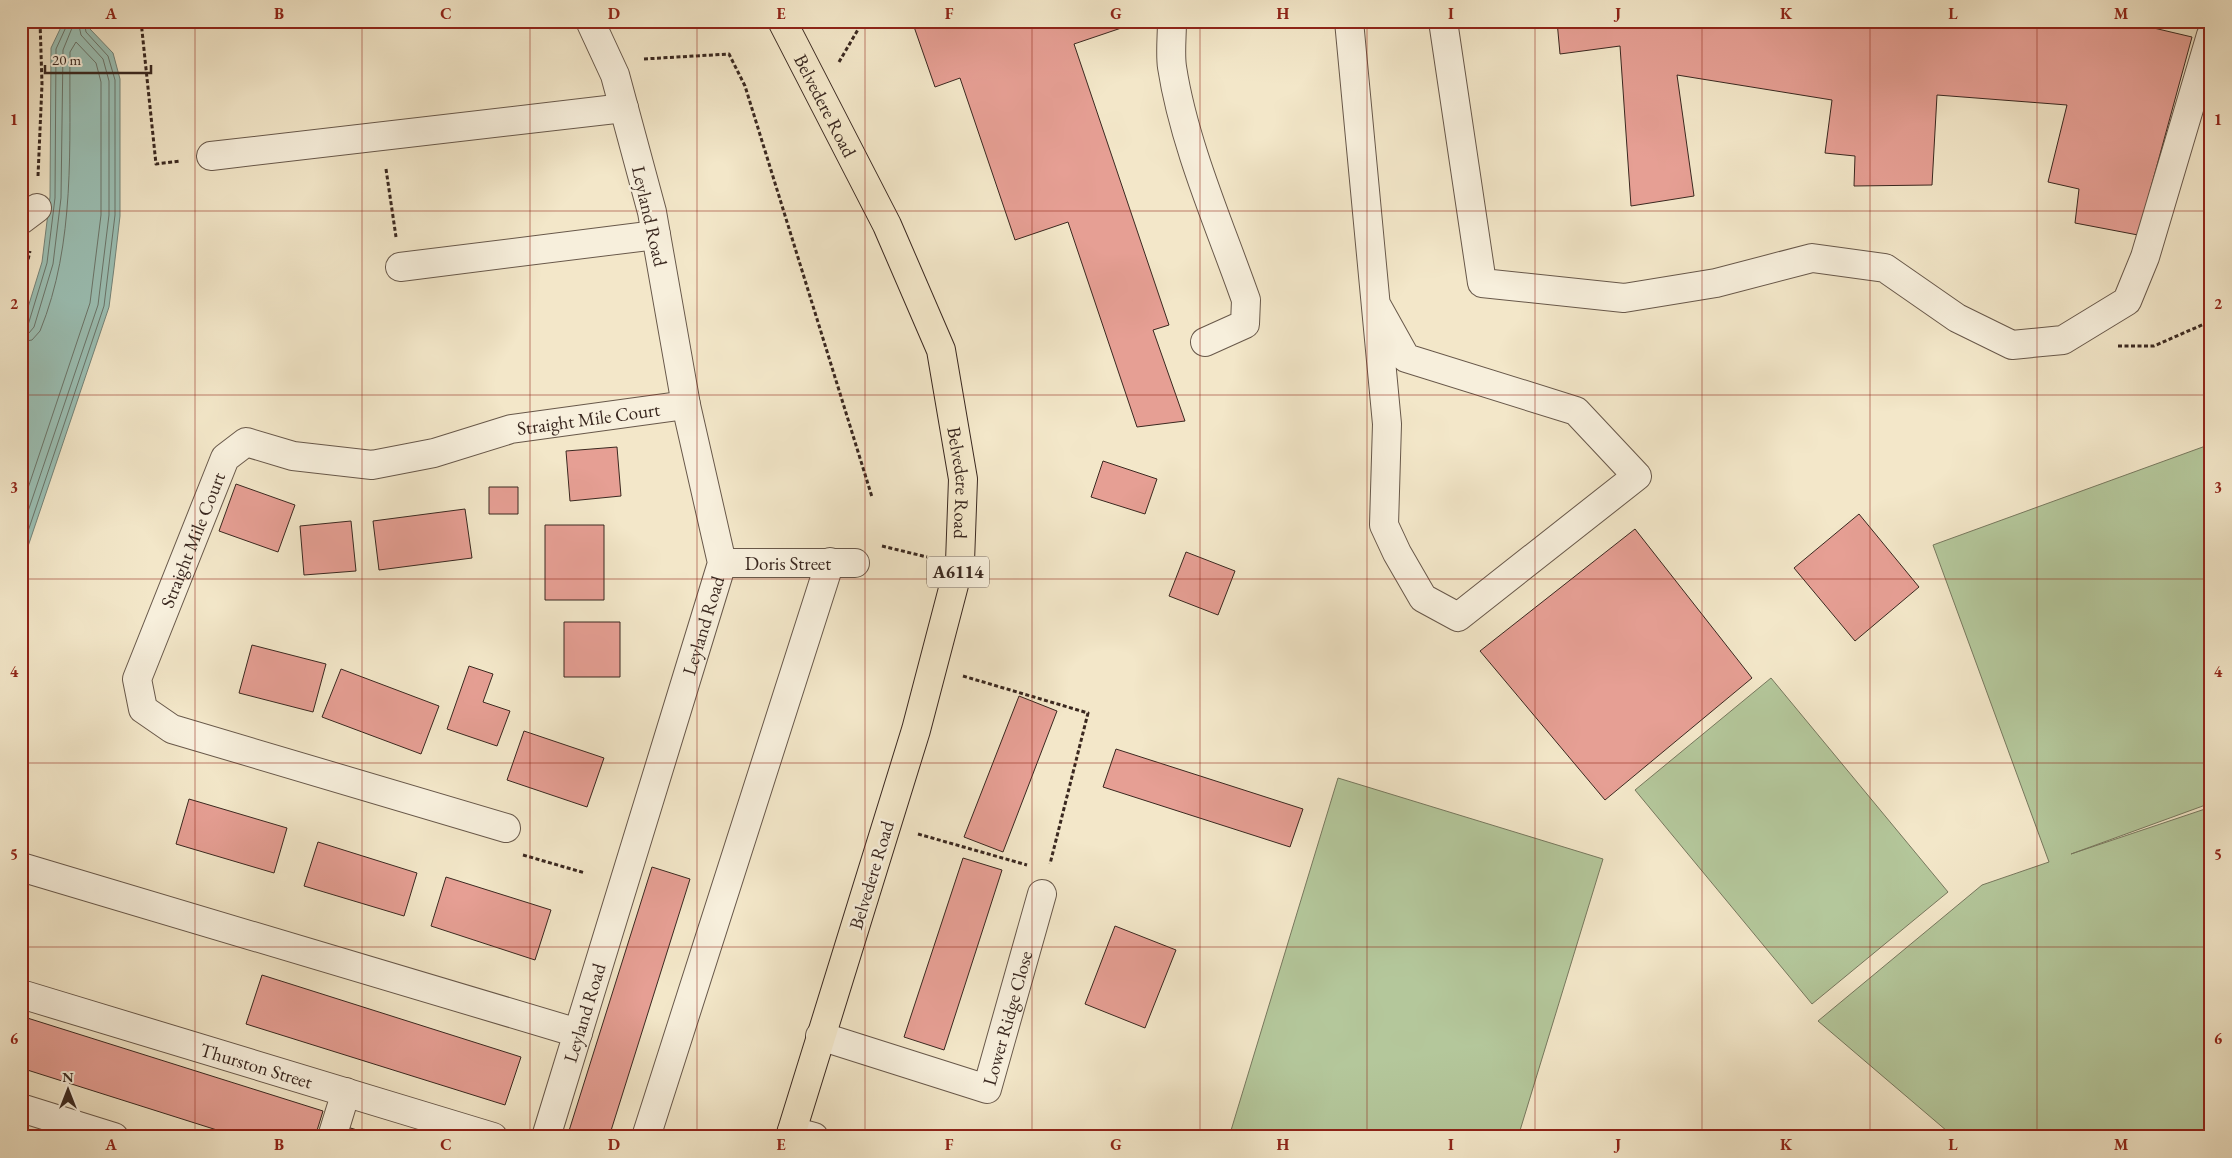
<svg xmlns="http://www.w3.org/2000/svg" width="2232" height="1158" viewBox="0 0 2232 1158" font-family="'EB Garamond',serif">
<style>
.green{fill:#b4c79b;stroke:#77785e}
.water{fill:#9bc0b5;stroke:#748379}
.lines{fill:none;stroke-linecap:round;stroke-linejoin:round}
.shore{stroke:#6a746a;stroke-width:1}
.building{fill:#e69f94;stroke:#3a2820}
.minor-casing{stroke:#68584a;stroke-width:30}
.highway-casing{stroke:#3a2820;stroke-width:30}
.path{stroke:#3a2820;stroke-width:3;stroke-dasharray:4 2.5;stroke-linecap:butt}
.minor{stroke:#f7efdc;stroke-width:28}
.highway{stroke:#f3e7c9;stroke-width:28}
.grid{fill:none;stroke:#8f2418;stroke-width:1;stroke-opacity:0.55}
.labels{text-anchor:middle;stroke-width:5;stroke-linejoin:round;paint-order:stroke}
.shield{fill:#f7efdc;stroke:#736458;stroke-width:1}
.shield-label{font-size:18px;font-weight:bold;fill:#3a2820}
.street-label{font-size:19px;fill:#3a2820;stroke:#f7efdc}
.neatline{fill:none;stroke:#8f2418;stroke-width:2}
.grid-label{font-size:16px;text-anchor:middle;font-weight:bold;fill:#8f2418}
</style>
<rect width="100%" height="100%" fill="#f3e7c9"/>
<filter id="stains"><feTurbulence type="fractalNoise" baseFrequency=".004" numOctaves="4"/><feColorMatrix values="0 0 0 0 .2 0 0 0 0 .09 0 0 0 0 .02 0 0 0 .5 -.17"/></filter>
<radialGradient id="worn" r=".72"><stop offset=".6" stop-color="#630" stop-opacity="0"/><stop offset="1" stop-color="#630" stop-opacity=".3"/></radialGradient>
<path class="green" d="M2211 444V803L2071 854 2211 807V1137H1954L1818 1021 1982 885 2049 862 1933 545Z
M1771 678 1948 892 1812 1004 1635 790Z
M1338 778 1603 859 1518 1137H1229Z"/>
<path class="water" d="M61 21H89L90 29 113 53 120 79V216L114 268 109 307 21 567V330L42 262 50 197 51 48 62 25Z"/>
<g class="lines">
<path class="shore" d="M21 328 28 325 47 263 55 198 56 49 66 27V21
M21 335 29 333 34 327 53 264 61 198 63 50 72 28V21
M21 342 32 340 40 331C76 243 69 145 70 52L76 42 96 63 101 82V215L90 303 21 509
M21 532 98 305 109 215V81L103 59 81 35 78 21
M21 552 104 306 115 215V80L108 56 86 32 84 21"/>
</g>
<path class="building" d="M912 21H1142L1074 44 1169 325 1153 330 1185 421 1137 427 1068 222 1015 240 960 78 935 87Z
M1557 21H2124L2192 37 2138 235 2075 223 2079 189 2048 182 2067 105 1937 95 1932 185 1854 186 1855 156 1825 153 1832 100 1677 75 1694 196 1631 206 1620 46 1560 54Z
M617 447 621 496 570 501 566 451Z
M1103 461 1157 479 1145 514 1091 497Z
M236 484 295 505 278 552 219 531Z
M489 487H518V514H489Z
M465 509 472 558 379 570 373 521Z
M1859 514 1919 587 1855 641 1794 568Z
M351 521 356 571 304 575 300 526Z
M545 525H604V600H545Z
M1635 529 1752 678 1605 800 1480 651Z
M1186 552 1235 571 1218 615 1169 596Z
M564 622H620V677H564Z
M252 645 326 664 313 712 239 693Z
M469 666 493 674 483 702 510 711 497 746 447 729Z
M341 669 439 706 421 754 322 717Z
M1019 696 1057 711 1003 852 964 837Z
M524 731 604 758 587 807 507 780Z
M1116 749 1303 809 1290 847 1103 787Z
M189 799 287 828 274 873 176 844Z
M318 842 417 873 404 916 304 886Z
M963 858 1002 870 944 1050 904 1037Z
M652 867 690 879 609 1137H578L568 1134Z
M446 877 551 910 535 960 431 926Z
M1115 926 1176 950 1145 1028 1085 1004Z
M262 975 521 1057 505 1105 246 1024Z
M21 1016 323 1111 315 1137H239L21 1068Z
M347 1127 381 1137H344Z
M21 1129 46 1137H21Z"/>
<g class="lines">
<g class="minor-casing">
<g id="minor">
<path d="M1172 21C1172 36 1170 53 1172 67 1184 145 1220 226 1246 300L1245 324 1205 342"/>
<path d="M1349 21 1387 424 1384 525 1397 553 1423 598 1458 617 1637 476 1576 411 1406 358 1377 306"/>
<path d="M1443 21 1482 283 1624 298 1716 283 1812 258 1885 268 1957 318 2012 345 2063 340 2127 301 2145 257 2211 35"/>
<path d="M211 156 624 108"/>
<path d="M21 220 37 208"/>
<path d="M400 267 656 235"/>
<path id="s1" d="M722 563H855"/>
<path id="s2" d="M506 828 172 729 143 709 137 679 225 458 246 442 293 456 372 465 434 453 511 429 686 405"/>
<path d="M21 867 578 1033"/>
<path id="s3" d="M21 994 493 1137"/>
<path id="s4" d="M820 1036 987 1089 1042 894"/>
<path d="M21 1108 114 1137"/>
<path d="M792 1131 814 1137"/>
<path d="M332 1137 346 1092"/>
<path id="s5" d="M546 1137 722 563 686 405 652 212 615 75 590 21"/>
<path d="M646 1137 830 562"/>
</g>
</g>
<g class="highway-casing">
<g id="highway">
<path id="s6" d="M782 21 887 225 941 350 963 479 960 562 916 730 790 1137"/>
</g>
</g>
<path class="path" d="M141 21 156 164 181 161
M644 59 729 54 745 86 872 497
M839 62 863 21
M386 169 396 237
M38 176 42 84 40 21
M21 291 30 251
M2118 346H2154L2211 321
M882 546 927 557
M963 676 1088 713 1050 864
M918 834 1027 865
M523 855 585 873"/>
<use href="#minor" class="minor"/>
<use href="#highway" class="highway"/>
</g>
<path class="grid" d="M195 21V1137M362 21V1137M530 21V1137M697 21V1137M865 21V1137M1032 21V1137M1200 21V1137M1367 21V1137M1535 21V1137M1702 21V1137M1870 21V1137M2037 21V1137M21 211H2211M21 395H2211M21 579H2211M21 763H2211M21 947H2211"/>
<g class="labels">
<rect class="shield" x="927" y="556.5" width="62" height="31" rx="4"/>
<g class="shield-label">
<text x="958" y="578">A6114</text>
</g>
<g class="street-label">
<text dy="7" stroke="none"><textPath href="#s6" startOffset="95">Belvedere Road</textPath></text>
<text transform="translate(650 216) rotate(77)" y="7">Leyland Road</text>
<text dy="7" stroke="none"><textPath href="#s2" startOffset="1029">Straight Mile Court</textPath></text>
<text dy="7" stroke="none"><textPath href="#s6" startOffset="500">Belvedere Road</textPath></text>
<text dy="7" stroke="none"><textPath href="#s2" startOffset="564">Straight Mile Court</textPath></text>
<text dy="7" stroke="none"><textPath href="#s1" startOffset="66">Doris Street</textPath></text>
<text dy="7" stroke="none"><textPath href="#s5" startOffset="535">Leyland Road</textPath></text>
<text transform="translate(871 875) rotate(-73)" y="7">Belvedere Road</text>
<text dy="7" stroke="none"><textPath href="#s5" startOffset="130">Leyland Road</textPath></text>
<text dy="7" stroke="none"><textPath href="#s4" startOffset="249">Lower Ridge Close</textPath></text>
<text dy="7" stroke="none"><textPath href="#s3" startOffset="246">Thurston Street</textPath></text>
</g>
</g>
<rect width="2232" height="1158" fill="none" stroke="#f3e7c9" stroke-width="55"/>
<g transform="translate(68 1090)" stroke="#f7efdc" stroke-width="4" paint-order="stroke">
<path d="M0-4L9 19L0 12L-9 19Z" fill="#3a2820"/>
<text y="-8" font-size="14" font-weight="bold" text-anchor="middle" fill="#3a2820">N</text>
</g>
<path d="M45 65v8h106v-8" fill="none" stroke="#3a2820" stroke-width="2.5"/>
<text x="52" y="65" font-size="15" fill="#3a2820" stroke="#f7efdc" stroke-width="4" paint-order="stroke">20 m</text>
<rect x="28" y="28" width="2176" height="1102" class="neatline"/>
<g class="grid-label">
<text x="111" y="19">A</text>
<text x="279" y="19">B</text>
<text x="446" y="19">C</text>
<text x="614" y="19">D</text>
<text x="781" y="19">E</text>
<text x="949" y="19">F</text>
<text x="1116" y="19">G</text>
<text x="1283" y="19">H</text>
<text x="1451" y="19">I</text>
<text x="1618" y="19">J</text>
<text x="1786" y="19">K</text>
<text x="1953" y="19">L</text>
<text x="2121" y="19">M</text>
<text x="14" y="125">1</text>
<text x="2218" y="125">1</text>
<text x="14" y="309">2</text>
<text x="2218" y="309">2</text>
<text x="14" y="493">3</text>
<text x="2218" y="493">3</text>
<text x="14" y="677">4</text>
<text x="2218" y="677">4</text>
<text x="14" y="860">5</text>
<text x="2218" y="860">5</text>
<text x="14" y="1044">6</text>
<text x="2218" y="1044">6</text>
<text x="111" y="1150">A</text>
<text x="279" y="1150">B</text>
<text x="446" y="1150">C</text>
<text x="614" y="1150">D</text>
<text x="781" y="1150">E</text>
<text x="949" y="1150">F</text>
<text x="1116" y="1150">G</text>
<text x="1283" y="1150">H</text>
<text x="1451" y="1150">I</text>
<text x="1618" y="1150">J</text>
<text x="1786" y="1150">K</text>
<text x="1953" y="1150">L</text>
<text x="2121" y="1150">M</text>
</g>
<rect width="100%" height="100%" filter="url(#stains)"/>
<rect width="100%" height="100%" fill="url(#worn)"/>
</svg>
